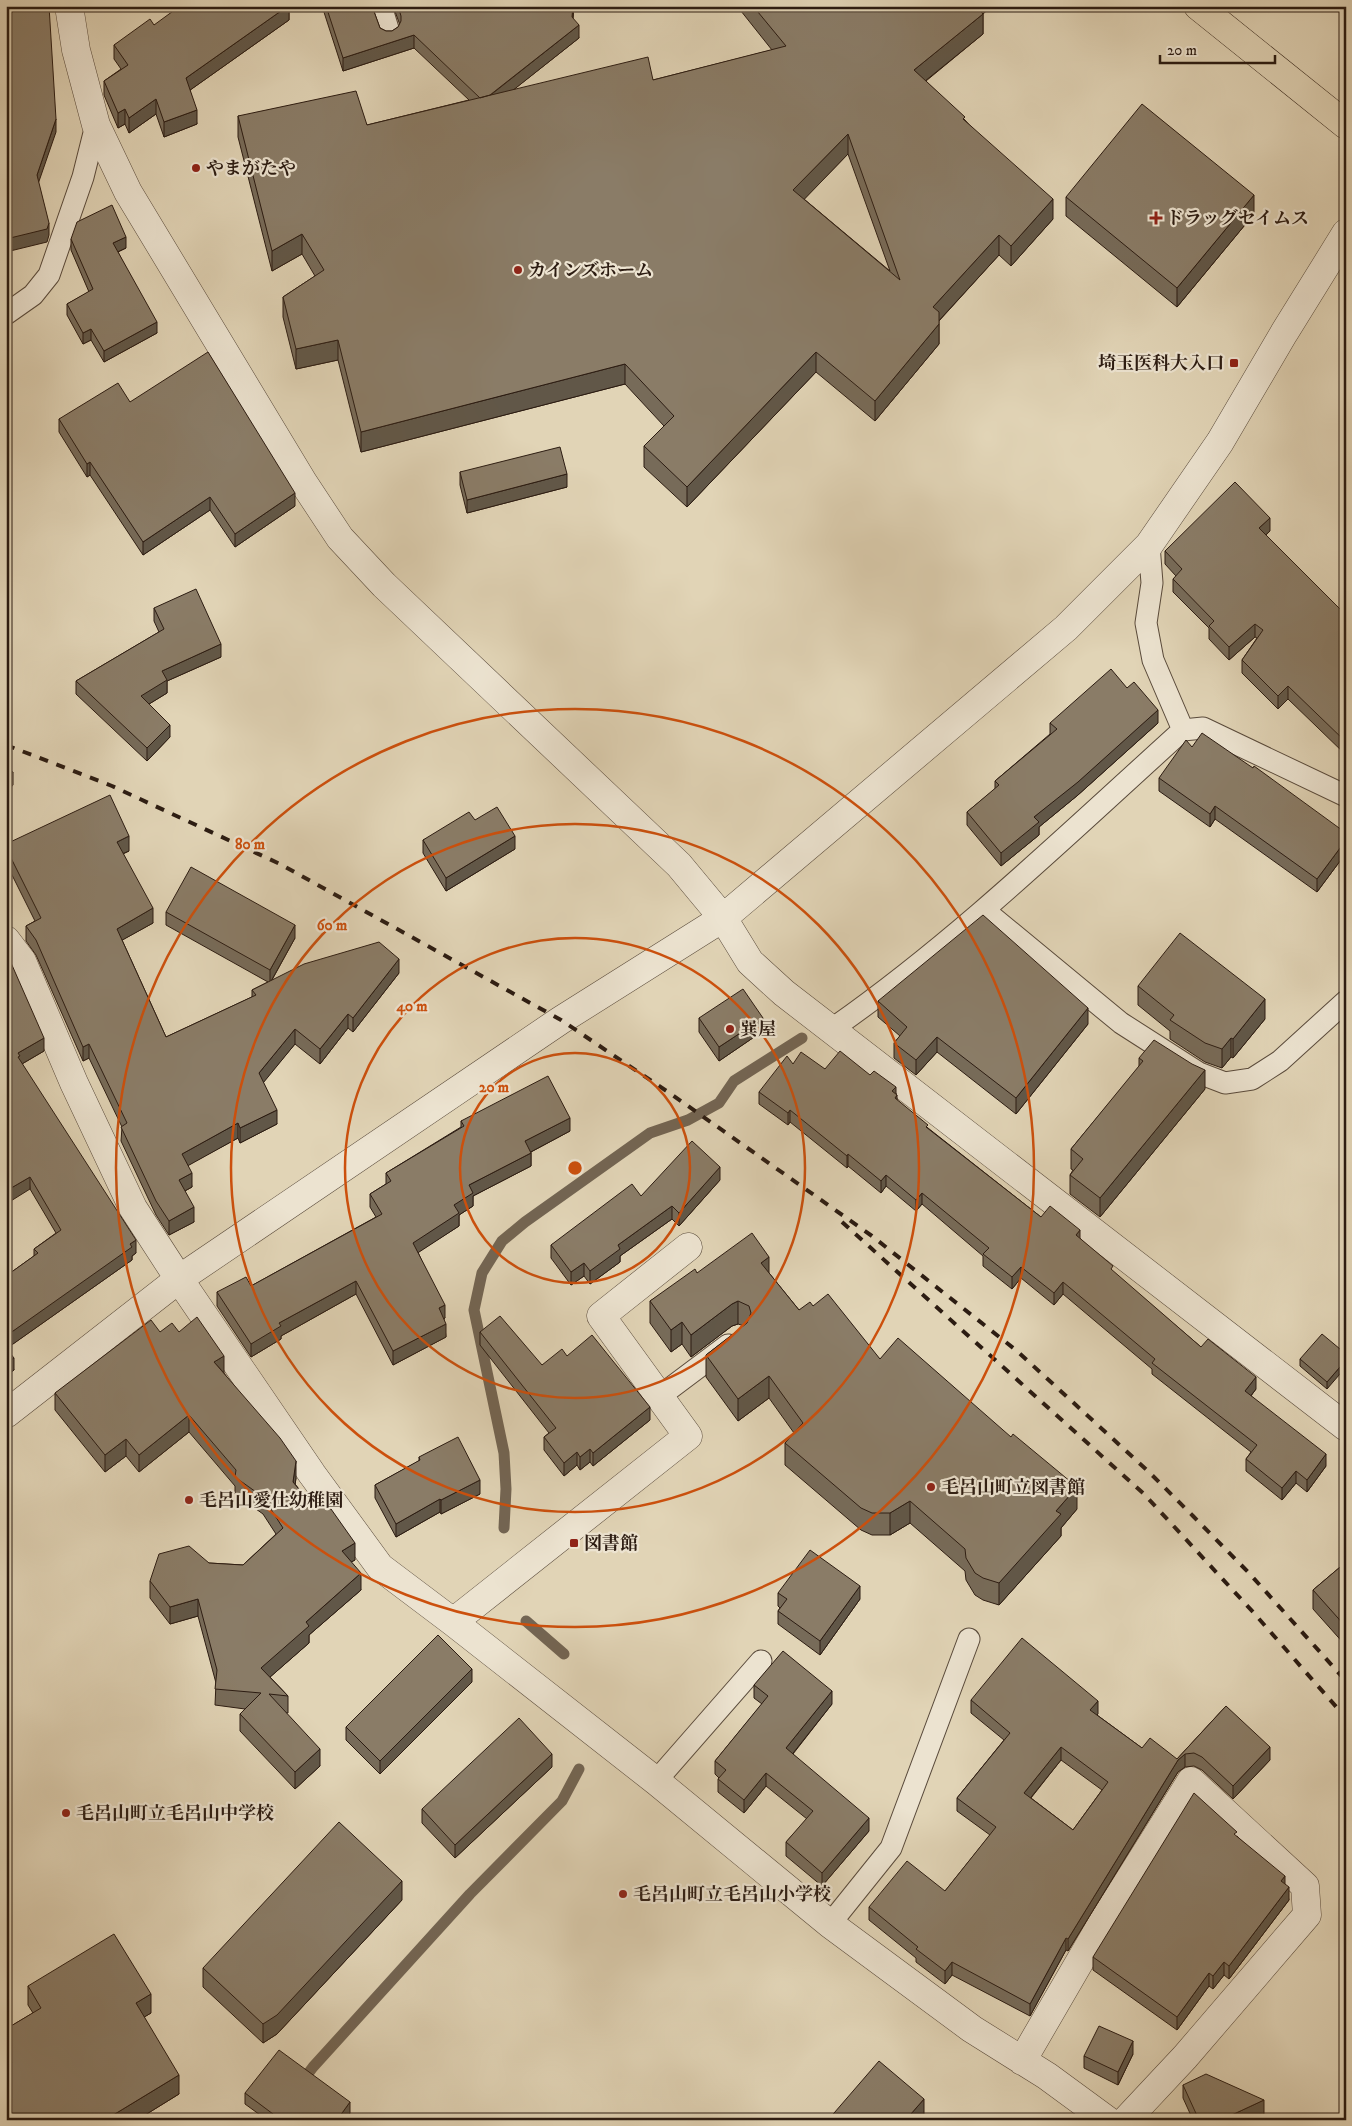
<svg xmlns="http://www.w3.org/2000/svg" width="1352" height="2126" viewBox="0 0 1352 2126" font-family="'IM FELL DW Pica','Noto Serif JP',serif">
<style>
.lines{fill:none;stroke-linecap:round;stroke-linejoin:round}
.stream{stroke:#736553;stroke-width:11}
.service-casing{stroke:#594a3b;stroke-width:23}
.minor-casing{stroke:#594a3b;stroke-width:29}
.primary-casing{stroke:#2c1c12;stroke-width:29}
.service{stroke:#ece3d0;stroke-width:21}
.minor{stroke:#ece3d0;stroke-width:28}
.primary{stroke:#e1d4b6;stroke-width:28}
.rail{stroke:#2c1c12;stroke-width:4;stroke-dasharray:9 9;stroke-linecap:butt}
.wall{fill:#776b59;stroke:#2c1c12;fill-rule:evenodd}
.shaded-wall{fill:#615748;stroke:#2c1c12}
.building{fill:#8a7c67;stroke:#2c1c12;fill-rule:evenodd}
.ring{fill:none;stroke:#cc500d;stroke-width:2.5}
.poi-dot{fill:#8f2418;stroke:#ece3d0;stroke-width:2}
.labels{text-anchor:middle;stroke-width:4.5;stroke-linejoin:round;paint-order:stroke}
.poi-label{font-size:18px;font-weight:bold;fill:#2c1c12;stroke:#ece3d0;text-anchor:start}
.centre{fill:#cc500d;stroke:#ece3d0;stroke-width:2.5}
.ring-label{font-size:15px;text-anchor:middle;font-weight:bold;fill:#cc500d;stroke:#ece3d0;stroke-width:4.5;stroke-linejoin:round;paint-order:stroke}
</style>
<rect width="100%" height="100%" fill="#e1d4b6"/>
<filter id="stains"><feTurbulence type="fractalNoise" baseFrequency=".004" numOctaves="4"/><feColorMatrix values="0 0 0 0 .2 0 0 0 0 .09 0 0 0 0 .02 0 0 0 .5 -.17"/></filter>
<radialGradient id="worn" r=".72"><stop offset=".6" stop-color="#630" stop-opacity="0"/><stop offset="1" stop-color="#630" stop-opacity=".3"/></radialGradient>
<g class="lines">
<path class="stream" d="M504 1528 506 1489 504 1453 474 1310 482 1273 502 1241 525 1222 650 1133 688 1120 719 1103 734 1081 802 1038
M526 1621 564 1654
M301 2083 313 2067 470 1894 562 1801 579 1769"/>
<g class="service-casing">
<path id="service" d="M381 6 389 32
M6 314 33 295 49 275 83 177 96 125
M1149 545 1152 583 1146 623 1153 660 1183 730
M984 910 1121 1023 1199 1073 1225 1083 1252 1079 1280 1061 1346 1001
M832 1029C958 941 1069 833 1183 730L1203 728 1346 796
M660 1396 728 1345
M656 1781 761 1661
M830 1924 891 1848 969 1639"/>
</g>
<g class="minor-casing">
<path id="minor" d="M69 6 76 50 96 125 128 192 303 482 340 538 384 585 679 865 723 918 750 962 784 993 1346 1427
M6 940 22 961 74 1083 133 1208 179 1279 312 1474 380 1567 453 1622 656 1781 830 1924 972 2029 1047 2076 1107 2120
M6 1414 179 1279 561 1020 723 918 1066 628 1149 545 1220 442 1284 333 1346 233
M453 1622 688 1436 601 1316 688 1247
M1022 2061 1101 1925 1191 1781 1305 1886 1307 1915 1185 2057 1126 2120"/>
</g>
<g class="primary-casing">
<path id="primary" d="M1198 6 1346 125"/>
</g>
<use href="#service" class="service"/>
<use href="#minor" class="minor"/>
<use href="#primary" class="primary"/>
<path class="rail" d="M6 745 112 786 280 864 561 1020 671 1094 872 1236 1017 1351 1149 1472 1193 1516 1249 1573 1346 1681
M842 1222 1144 1494 1253 1612 1346 1718"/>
</g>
<path class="wall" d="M289 6V20L190 90 197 124 164 137 156 114 129 133 125 124 118 128 104 95V81L121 69 114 59V45L154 25Z
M322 6H372L380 28 386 31H392L398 27 400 25 393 6H574L573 18 579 38 513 90 653 80 772 50 737 6H992L983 14V34L926 81 965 120 1053 219 1011 266 999 255 939 321V344L875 421 816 372 687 507 644 467V446L664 426 625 384 361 452 338 360 296 369 283 317V297L315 276 302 254 272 271 238 137V116L367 125 469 100 414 48 343 71ZM848 154 890 271 804 199Z
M1066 197 1254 214 1177 307 1066 216Z
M71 239 126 248 118 252 157 333 104 362 91 340 83 344 67 315V304L89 292 71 250Z
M130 402 295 506 235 547 210 510 143 555 90 475 87 477 59 432V419Z
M460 472 567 487 467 513 460 485Z
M1270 531 1266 535 1346 615V755L1288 699 1278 709 1242 673V660L1257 638 1255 637 1229 660 1209 639V628L1173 592V579L1176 576 1165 564V551Z
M154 608 221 657 167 681V693L149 704 170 737 147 761 76 694V681L159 632 154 621Z
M1050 723H1158L1078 795 1039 827V835L1001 866 967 825V812L995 789V781L1050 734Z
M1192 747 1346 833V853L1317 892 1215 819 1210 827 1159 791V778Z
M475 820 515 849 446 891 423 853V840Z
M6 844 129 851 123 854 153 923 122 940 166 1037 252 997V990L268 982 166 925V912L295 938 272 980 399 973 353 1032 348 1028 320 1064 295 1044 263 1082 277 1124 240 1143 238 1138 188 1165 192 1187 185 1191 194 1222 169 1235 156 1215 121 1141 122 1127 89 1058 83 1061 36 955 26 941V926L35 921 6 863Z
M6 953 44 1051 22 1064 136 1253 132 1256V1260L7 1348 14 1370 6 1376V1276L34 1256V1249L56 1233 30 1189Z
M1138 986 1265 1019 1233 1058 1231 1057 1222 1068 1205 1062 1170 1039V1031L1138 1005Z
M878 1001 1088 1024 1016 1114 937 1052 916 1075 894 1058V1043L900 1036 878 1017Z
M699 1018 763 1031 719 1061 699 1032Z
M1139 1058 1205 1089 1100 1217 1070 1194V1175L1073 1170 1071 1169V1149L1139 1067Z
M793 1064 825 1069 896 1093 897 1100 928 1128 1041 1217 1080 1238 1113 1272 1201 1347 1256 1389 1251 1396 1326 1466 1307 1492 1296 1483 1282 1500 1246 1471V1459L1251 1452 1152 1374V1369L1063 1294 1054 1305 1021 1278 1012 1289 983 1266V1256L922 1204 916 1211 886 1186 881 1193 848 1166 847 1168 790 1122 788 1125 759 1104V1092Z
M461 1121 570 1131 531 1152V1166L473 1196V1206L459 1215V1226L418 1252 445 1318 444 1319 446 1337 393 1365 356 1294 281 1336V1339L251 1357 217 1306V1292L251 1286 376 1217 370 1207V1194L386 1184V1173L461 1127Z
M720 1180 679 1226 672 1219 620 1256V1262L590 1284 584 1276 571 1285 551 1258V1245L641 1196Z
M697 1273H769L799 1310 813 1306 880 1359 1077 1509 1061 1528V1536L999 1605 983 1600 975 1595 966 1580 965 1571 910 1523 890 1535H872L861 1530 785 1465V1443L794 1433 769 1398 738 1421 706 1377V1355L744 1326 738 1324 732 1326 691 1357 682 1344 671 1352 650 1323V1301Z
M160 1332H179L224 1373 296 1478 295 1484 355 1560 351 1562 361 1590 309 1635V1643L270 1677 288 1696V1713H286L320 1766 295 1789 240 1731V1714L245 1709 215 1705 216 1683 198 1616 170 1624 150 1598V1581L209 1563 243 1565 276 1534 263 1514 235 1494V1486L189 1432 139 1472 126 1456 105 1472 55 1410V1393Z
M480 1332 542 1365 567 1356 650 1420 593 1466 590 1462 580 1470 577 1465 564 1476 544 1450V1437L549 1433 480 1345Z
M1346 1354 1327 1389 1300 1366V1359Z
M419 1457 480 1494 441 1514 440 1512 396 1537 375 1498V1485L419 1461Z
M1346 1562V1646L1313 1609V1590Z
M778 1593 860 1599 820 1655 778 1624V1611L780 1608 778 1606Z
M472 1682 380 1774 346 1740V1727Z
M754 1685 832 1704 793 1754 869 1831 822 1886 786 1856V1842L807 1819 766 1786 744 1813 718 1792V1779L719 1778 715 1774V1761L762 1704 754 1698Z
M971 1700 1098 1714 1097 1715 1142 1748 1177 1759 1226 1706 1270 1760 1233 1799 1202 1770 1194 1766 1185 1767 1178 1772 1068 1951 1066 1950 1030 2016 952 1975 945 1984 916 1962V1958L869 1920V1907L945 1891 990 1835 957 1811V1798L1004 1740 971 1713ZM1061 1760 1102 1790 1073 1830 1031 1798Z
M552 1767 455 1858 422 1823V1809Z
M1237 1836 1285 1884 1289 1900 1229 1979 1224 1975 1213 1989 1209 1986 1177 2030 1093 1970V1957Z
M402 1900 277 2034 263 2043 203 1987V1968Z
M28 1986 151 2013 144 2017 179 2094 137 2120H6V2029L33 2013 28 2005Z
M1133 2054 1118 2085 1084 2068V2056Z
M1183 2085 1264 2114 1250 2120H1193L1183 2098Z
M245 2093 350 2113 345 2120H267L245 2104Z"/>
<path class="shaded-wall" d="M288 6H289V20L186 93V78Z
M573 6H574L572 30V17Z
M973 6H992L973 22Z
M983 14V34L914 90V70Z
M579 25V38L483 114V101Z
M414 35V48L343 71V58Z
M156 99V114L129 133V118Z
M125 109V124L118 128V113Z
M197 110V124L164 137V122Z
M56 119V132L37 187V175Z
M848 134V154L793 211V190Z
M1254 195V214L1177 307V288Z
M1053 199V219L1011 266V246Z
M49 223V235L47 242 6 252V239Z
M302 234V254L272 271V251Z
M999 235V255L933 327V307Z
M126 237V248L113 254V243Z
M157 322V333L104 362V351Z
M939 324V344L875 421V401Z
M91 329V340L83 344V333Z
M338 340V360L296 369V349Z
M816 352V372L687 507V487Z
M625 364V384L361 452V432Z
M90 462V475L87 477V464Z
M567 474V487L467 513V500Z
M295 493V506L235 547V534Z
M210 497V510L143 555V542Z
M1270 518V531L1259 541V528Z
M1255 624V637L1229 660V647Z
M221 644V657L167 681V693L141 709V696L162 671Z
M1288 686V699L1278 709V696Z
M1158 710V723L1078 795 1039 827V835L1001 866V853L1034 817Z
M170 725V737L147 761V748Z
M13 772V785L6 793V780Z
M1215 806V819L1210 827V814Z
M129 836V851L117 856V842Z
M515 836V849L446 891V878Z
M1346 840V853L1317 892V879Z
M153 908V923L117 943V929Z
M295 925V938L270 983V970Z
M399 959V973L353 1032V1018Z
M1265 999V1019L1233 1058V1039Z
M1088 1008V1024L1016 1114V1098Z
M348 1014V1028L320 1064V1049Z
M763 1018V1031L719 1061V1047Z
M295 1029V1044L259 1088V1073Z
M937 1037V1052L916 1075V1060Z
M44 1038V1051L20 1065 18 1070V1053Z
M1231 1038V1057L1222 1068V1049Z
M89 1044V1058L83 1061V1047Z
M1205 1070V1089L1100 1217V1198Z
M896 1087V1097L897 1095V1107L892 1091Z
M277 1110V1124L240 1143V1128Z
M790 1110V1122L788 1125V1113Z
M570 1118V1131L525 1155V1141Z
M238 1123V1138L182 1169V1154Z
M531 1153V1166L473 1196V1206L459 1215V1226L413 1256V1243L454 1205 469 1185Z
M848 1154V1166L847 1168V1156Z
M720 1167V1180L679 1226V1213Z
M192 1173V1187L179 1194V1180Z
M886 1175V1186L881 1193V1181Z
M30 1177V1189L6 1204V1191Z
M922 1193V1204L916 1211V1200Z
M672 1206V1219L620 1256V1262L590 1284V1271L618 1245Z
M194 1207V1222L169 1235V1221Z
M1080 1230V1241L1076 1235Z
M136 1240V1253L132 1256V1260L6 1349V1336L130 1244Z
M769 1257V1279L761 1263Z
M584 1263V1276L571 1285V1272Z
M1021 1267V1278L1012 1289V1277Z
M356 1281V1294L281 1336V1339L251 1357V1344L279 1323Z
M1063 1282V1294L1054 1305V1293Z
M738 1301V1324L732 1326 691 1357V1335L732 1304Z
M445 1305V1318L439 1322V1308Z
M682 1322V1344L671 1352V1330Z
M446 1324V1337L393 1365V1351Z
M224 1356V1373L214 1362Z
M14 1358V1370L6 1376V1363Z
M1346 1360V1367L1327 1389V1382Z
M769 1376V1398L738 1421V1399Z
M1256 1377V1389L1245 1403V1391Z
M650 1407V1420L593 1466V1453Z
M189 1415V1432L139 1472V1455Z
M126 1439V1456L105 1472V1455Z
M590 1449V1462L580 1470V1457Z
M577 1452V1465L564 1476V1463Z
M1326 1454V1466L1307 1492V1480Z
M296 1461V1478L293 1499V1482Z
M1296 1471V1483L1282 1500V1488Z
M480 1480V1494L441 1514V1500Z
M1077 1487V1509L1061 1528V1536L999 1605V1583L1056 1511Z
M440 1499V1512L396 1537V1524Z
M910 1501V1523L890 1535V1513Z
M355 1543V1560L342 1567V1551Z
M361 1573V1590L309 1635V1643L261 1685V1668L306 1622Z
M860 1586V1599L820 1655V1641Z
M198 1599V1616L170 1624V1607Z
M472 1669V1682L380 1774V1761Z
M832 1691V1704L786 1762V1748Z
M1098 1701V1714L1090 1722V1710Z
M1061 1747V1760L1024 1806V1793Z
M1270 1747V1760L1233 1799V1786Z
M320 1749V1766L295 1789V1772Z
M552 1754V1767L455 1858V1845Z
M1185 1754V1767L1178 1772 1068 1951V1939L1178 1760Z
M766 1773V1786L744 1813V1800Z
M869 1818V1831L822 1886V1873Z
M1285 1876V1889L1281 1881Z
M402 1881V1900L277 2034 263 2043V2024Z
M1289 1887V1900L1229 1979V1966Z
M1066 1938V1950L1030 2016V2004Z
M952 1962V1975L945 1984V1971Z
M1224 1962V1975L1213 1989V1976Z
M1209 1973V1986L1177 2030V2017Z
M151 1994V2013L136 2022V2003Z
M1133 2041V2054L1118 2085V2072Z
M179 2075V2094L137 2120H105Z
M924 2099V2120H910V2115Z
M1264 2100V2114L1250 2120H1221Z
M350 2102V2113L345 2120H337Z"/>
<path class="building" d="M6 6H49L56 119 37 175 49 223 47 229 6 239Z
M180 6H252L250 8 254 6H288L186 78 197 110 164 122 156 99 129 118 125 109 118 113 104 81 128 65 114 45 150 19 154 25Z
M326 6H372L380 28 386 31H392L398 27 401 21V16L398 6H573L572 17 579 25 490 95 480 98 414 35 343 58Z
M753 6H976L983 14 914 70 965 117 963 119 1053 199 1011 246 999 235 933 307 939 312V324L875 401 816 352 687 487 644 446 674 416 625 364 361 432 338 340 296 349 283 297 324 270 302 234 272 251 238 116 356 91 367 125 648 57 653 80 786 46ZM848 134 900 280 793 190Z
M1142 104 1254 195 1177 288 1066 197Z
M112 205 126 237 113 243 157 322 104 351 91 329 83 333 67 304 93 289 71 239 77 222Z
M208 352 295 493 235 534 210 497 143 542 90 462 87 464 59 419 118 383 130 402Z
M560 447 567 474 467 500 460 472Z
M1235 482 1270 518 1259 528 1346 615V742L1288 686 1278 696 1242 660 1263 630 1255 624 1229 647 1209 626 1214 621 1173 579 1182 569 1165 551Z
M196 589 221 644 162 671 167 680 141 696 170 725 147 748 76 681 164 629 154 608Z
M1111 669 1127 688 1134 682 1158 710 1078 782 1034 817 1039 822 1001 853 967 812 999 785 995 781 1057 729 1050 723Z
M1202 733 1253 768 1254 766 1346 833V840L1317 879 1215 806 1210 814 1159 778 1186 740 1192 747Z
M6 767 13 772 6 780Z
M110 795 129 836 117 842 153 908 117 929 166 1037 256 995 252 990 304 964 379 942 399 959 353 1018 348 1014 320 1049 295 1029 259 1073 277 1110 240 1128 238 1123 182 1154 192 1173 179 1180 194 1207 169 1221 156 1201 121 1127 127 1123 89 1044 83 1047 36 940 26 926 41 918 6 848V844Z
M497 807 515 836 446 878 423 840 469 812 475 820Z
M191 867 295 925 270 970 166 912Z
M983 915 1088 1008 1016 1098 937 1037 916 1060 894 1043 907 1027 878 1001Z
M1180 933 1265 999 1233 1039 1231 1038 1222 1049 1205 1043 1170 1020 1174 1015 1138 986Z
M6 953 8 956 44 1038 18 1053 20 1056 18 1057 136 1240 130 1244 132 1247 6 1336V1276L38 1253 34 1249 61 1230 30 1177 6 1191Z
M743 989 763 1018 719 1047 699 1018Z
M1154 1040 1192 1064 1205 1070 1100 1198 1070 1175 1083 1159 1071 1149 1143 1061 1139 1058Z
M840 1051 870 1075 874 1071 896 1087 892 1091 897 1095 895 1098 928 1125 926 1127 1041 1217 1050 1206 1080 1230 1076 1235 1113 1266 1111 1269 1201 1347 1208 1339 1256 1377 1245 1391 1326 1454 1307 1480 1296 1471 1282 1488 1246 1459 1257 1445 1152 1363 1155 1359 1063 1282 1054 1293 1021 1267 1012 1277 983 1254 989 1248 922 1193 916 1200 886 1175 881 1181 848 1154 847 1156 790 1110 788 1113 759 1092 787 1056 793 1064 801 1052 825 1069Z
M548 1076 570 1118 525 1141 531 1153 469 1185 473 1193 454 1205 459 1213 413 1243 445 1305 439 1308 446 1324 393 1351 356 1281 279 1323 281 1326 251 1344 217 1292 246 1277 251 1286 382 1214 370 1194 391 1181 386 1173 464 1126 461 1121Z
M692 1141 720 1167 679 1213 672 1206 618 1245 620 1249 590 1271 584 1263 571 1272 551 1245 632 1184 641 1196Z
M752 1233 769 1257 761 1263 799 1310 810 1302 813 1306 828 1294 880 1359 898 1338 1011 1437 1013 1434 1077 1487 1056 1511 1061 1514 999 1583 983 1578 975 1573 966 1558 965 1549 910 1501 890 1513H872L861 1508 785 1443 803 1423 769 1376 738 1399 706 1355 747 1323 751 1313 749 1306 738 1301 732 1304 691 1335 682 1322 671 1330 650 1301 695 1269 697 1273Z
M500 1316 542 1365 562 1349 567 1356 592 1335 650 1407 593 1453 590 1449 580 1457 577 1452 564 1463 544 1437 556 1428 480 1332Z
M197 1317 224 1356 214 1362 280 1438 296 1461 293 1482 312 1505 331 1509 355 1543 342 1551 361 1573 306 1622 309 1626 261 1668 288 1696 269 1694 320 1749 295 1772 240 1714 261 1693 215 1689 217 1670 198 1599 170 1607 150 1581 159 1554 189 1546 209 1563 243 1565 283 1528 263 1497 235 1477 236 1470 189 1415 139 1455 126 1439 105 1455 55 1393 151 1320 160 1332 172 1323 179 1332Z
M1322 1334 1346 1354V1360L1327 1382 1300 1359Z
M6 1348 14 1358 6 1363Z
M458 1437 480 1480 441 1500 440 1499 396 1524 375 1485 420 1460 419 1457Z
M810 1550 860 1586 820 1641 778 1611 787 1599 778 1593Z
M1346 1562V1627L1313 1590Z
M438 1635 472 1669 380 1761 346 1727Z
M1022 1638 1098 1701 1090 1710 1142 1748 1150 1738 1177 1759 1226 1706 1270 1747 1233 1786 1202 1757 1194 1753 1185 1754 1178 1760 1068 1939 1066 1938 1030 2004 952 1962 945 1971 916 1949 918 1947 869 1907 907 1861 945 1891 996 1827 957 1798 1010 1733 971 1700ZM1061 1747 1108 1782 1073 1830 1024 1793Z
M783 1651 832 1691 786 1748 869 1818 822 1873 786 1842 813 1811 766 1773 744 1800 718 1779 726 1770 715 1761 768 1696 754 1685Z
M519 1718 552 1754 455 1845 422 1809Z
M1194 1793 1237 1832 1234 1834 1285 1876 1281 1881 1289 1887 1229 1966 1224 1962 1213 1976 1209 1973 1177 2017 1093 1957Z
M339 1822 402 1881 277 2015 263 2024 203 1968Z
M114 1934 151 1994 136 2003 179 2075 105 2120H6V2067L12 2063 6 2054V2029L41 2008 28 1986Z
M1099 2026 1133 2041 1118 2072 1084 2056Z
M279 2050 350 2102 337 2120H281L245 2093Z
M879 2061 924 2099 910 2115 916 2120H828Z
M1206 2074 1264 2100 1221 2120H1199L1183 2085Z"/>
<g class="ring">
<circle cx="575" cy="1168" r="115"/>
<circle cx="575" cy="1168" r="230"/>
<circle cx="575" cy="1168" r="344"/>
<circle cx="575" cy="1168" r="459"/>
</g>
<g class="poi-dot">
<circle cx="196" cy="168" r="5"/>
<path d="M1153.5 210.5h5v5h5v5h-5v5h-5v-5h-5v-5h5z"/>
<circle cx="518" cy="270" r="5"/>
<rect x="1229" y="358" width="10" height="10" rx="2.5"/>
<circle cx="730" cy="1029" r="5"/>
<circle cx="931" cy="1487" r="5"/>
<circle cx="189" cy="1500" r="5"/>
<rect x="569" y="1538" width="10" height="10" rx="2.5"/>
<circle cx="66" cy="1813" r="5"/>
<circle cx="623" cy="1894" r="5"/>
</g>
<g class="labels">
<g class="poi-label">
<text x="206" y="174">やまがたや</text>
<text x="1166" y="224">ドラッグセイムス</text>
<text x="528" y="276">カインズホーム</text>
<text x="1224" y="369" text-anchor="end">埼玉医科大入口</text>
<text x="740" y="1035">巽屋</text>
<text x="941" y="1493">毛呂山町立図書館</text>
<text x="199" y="1506">毛呂山愛仕幼稚園</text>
<text x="584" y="1549">図書館</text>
<text x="76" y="1819">毛呂山町立毛呂山中学校</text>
<text x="633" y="1900">毛呂山町立毛呂山小学校</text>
</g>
</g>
<circle cx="575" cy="1168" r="8" class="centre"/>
<g class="ring-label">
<text x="250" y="849">80 m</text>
<text x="332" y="930">60 m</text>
<text x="412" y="1011">40 m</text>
<text x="494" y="1092">20 m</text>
</g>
<rect width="1352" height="2126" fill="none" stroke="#e1d4b6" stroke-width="25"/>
<rect x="8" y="8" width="1337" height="2111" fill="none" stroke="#2c1c12" stroke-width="2.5"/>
<rect x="12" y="12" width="1327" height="2101" fill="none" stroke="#2c1c12"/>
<path d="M1160 55v8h115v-8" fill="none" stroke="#2c1c12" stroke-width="2.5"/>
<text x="1167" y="55" font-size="15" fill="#2c1c12" stroke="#ece3d0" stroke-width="4" paint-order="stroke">20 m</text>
<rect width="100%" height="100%" filter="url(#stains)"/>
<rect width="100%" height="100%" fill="url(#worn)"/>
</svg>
